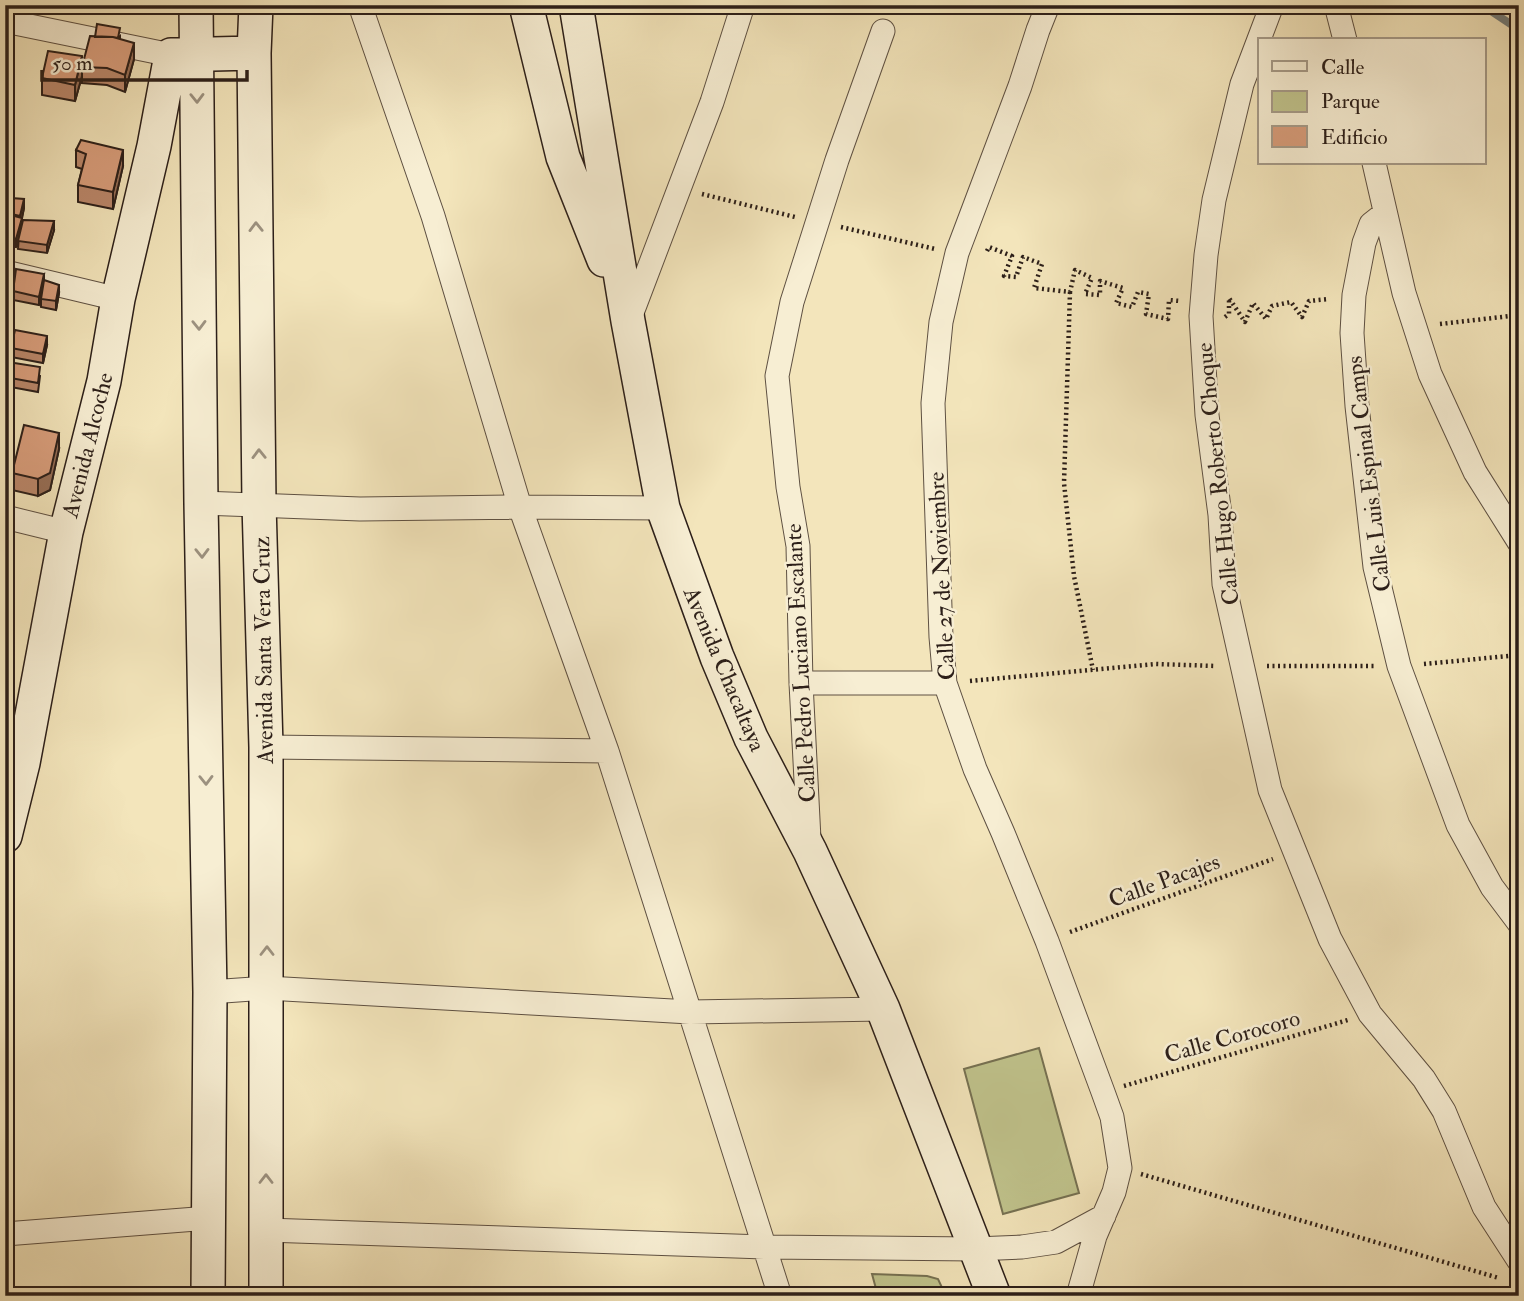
<svg xmlns="http://www.w3.org/2000/svg" width="1524" height="1301" viewBox="0 0 1524 1301" font-family="'IM FELL Double Pica',serif">
<style>
.green{fill:#c0c38c;stroke:#767152;stroke-width:2}
.lines{fill:none;stroke-linecap:round;stroke-linejoin:round}
.stream{stroke:#727d7b;stroke-width:8}
.street-casing{stroke:#5e5042;stroke-width:25}
.secondary-casing{stroke:#2c1f19;stroke-width:36}
.path{stroke:#2c1f19;stroke-width:4.5;stroke-dasharray:2 3.5;stroke-linecap:butt}
.street{stroke:#f7eed3;stroke-width:23}
.secondary{stroke:#f7eed3;stroke-width:33}
.wall{fill:#ba876a;stroke:#2c1f19;stroke-width:2}
.shaded-wall{fill:#976e56;stroke:#2c1f19;stroke-width:2}
.building{fill:#d89d7b;stroke:#2c1f19;stroke-width:2}
.oneway{stroke:#9c917f}
.labels{text-anchor:middle;stroke-width:5;stroke-linejoin:round;paint-order:stroke}
.street-label{font-size:23px;fill:#2c1f19;stroke:#f7eed3}
</style>
<rect width="100%" height="100%" fill="#f3e5bb"/>
<filter id="stains"><feTurbulence type="fractalNoise" baseFrequency=".00286" numOctaves="4"/><feColorMatrix values="0 0 0 0 .2 0 0 0 0 .09 0 0 0 0 .02 0 0 0 .5 -.17"/></filter>
<radialGradient id="worn" r=".72"><stop offset=".6" stop-color="#630" stop-opacity="0"/><stop offset="1" stop-color="#630" stop-opacity=".3"/></radialGradient>
<path class="green" d="M1039 1048 1079 1193 1003 1214 964 1069Z
M872 1274 927 1276 938 1279 946 1296H878Z"/>
<g class="lines">
<path class="stream" d="M1482 5 1512 25 1519 38"/>
<g class="street-casing">
<path id="street" d="M360 5 433 216 520 507 607 751 780 1296
M1048 5 1038 30 1020 86 957 253 941 322 933 403 941 637 945 683 975 769 1003 833 1047 941 1103 1092 1112 1117 1120 1168 1114 1192 1095 1236 1078 1296
M1272 5 1242 84 1214 200 1206 255 1201 316 1207 415 1220 515 1224 584 1270 790 1330 939 1370 1014 1424 1079 1444 1111 1484 1207 1519 1261
M1336 5 1345 40
M5 21 171 55
M1374 163 1404 293 1430 374 1475 472 1519 542
M1385 213 1371 224 1364 243 1354 295 1352 333 1357 406 1375 567 1399 666 1458 825 1492 887 1519 923
M5 272 118 299
M630 318 712 102 743 5
M201 503 360 509 520 507 663 508
M5 517 66 532
M801 683H945
M266 747 607 751
M809 839 801 683 798 546 788 487 777 376 792 302 837 160 883 31
M210 992 267 988 690 1012 883 1009
M266 1230 765 1247 975 1249 1022 1247 1056 1242 1104 1216
M5 1234 209 1218"/>
</g>
<g class="secondary-casing">
<path id="secondary" d="M196 5 201 503 210 992 208 1296
M256 5 254 53 259 504 266 747V1296
M526 5 563 157 604 260
M576 5 628 321 663 508 717 657 751 738 810 851 883 1009 994 1296
M5 836 23 763 66 532 104 381 118 299 154 146 171 55 254 53"/>
</g>
<path class="path" d="M702 194 795 217
M841 227 935 249
M987 251 989 247 1012 256 1004 276 1016 277 1023 257 1042 264 1034 288 1070 292 1075 270 1092 278 1085 294 1100 295V281L1123 288 1116 303 1132 307 1138 292 1149 294 1146 314 1168 319 1169 300 1180 301
M1070 292 1064 483 1074 576 1093 670
M1225 317 1229 314V298L1245 322 1253 303 1266 319 1272 306 1291 302 1302 317 1309 301 1329 299
M1440 324 1519 315
M1424 664 1519 655
M1267 666H1374
M970 681 1156 664 1216 666
M1070 932 1273 859
M1124 1086 1348 1020
M1141 1174 1499 1278"/>
<use href="#street" class="street"/>
<use href="#secondary" class="secondary"/>
</g>
<path class="wall" d="M120 36V39L134 59 125 92 107 85 82 83V76L75 101 42 95V78L82 64Z
M76 150 123 166 113 209 78 202V185L82 169 76 167Z
M11 198 24 208 22 218V224L54 230 47 253 18 249 19 235 16 247 5 245V222Z
M5 268 14 279 8 302H5Z
M44 274 39 305 13 300V291Z
M59 293 56 310 41 307V299Z
M47 345 43 363 11 357V348Z
M5 364 40 376 38 392 5 386Z
M59 449 50 490 38 496 12 490V473Z"/>
<path class="shaded-wall" d="M134 43V59L125 92V75Z
M82 56V76L75 101V85Z
M123 150V166L113 209V192Z
M24 199V208L21 222 22 218V226L16 247V239L20 224V216Z
M54 221V230L47 253V245Z
M14 270V279L8 302V294Z
M44 274V283L39 305V297Z
M59 285V293L56 310V301Z
M47 336V345L43 363V354Z
M59 433V449L50 490 38 496V479Z"/>
<path class="building" d="M97 24 120 28 118 38 113 37H95Z
M90 36 113 37 134 43 125 75 107 68 82 67Z
M48 51 82 56 75 85 42 78Z
M81 140 123 150 113 192 78 185 86 154 76 150Z
M11 198 24 199 20 216 7 213Z
M7 214 22 218 16 239 5 237V222Z
M23 220 54 221 47 245 18 241Z
M5 268 14 270 8 294 5 293Z
M16 269 44 274 39 297 13 291Z
M44 280 59 285 56 301 41 299Z
M15 330 47 336 43 354 11 348Z
M8 362 40 367 38 383 5 377V364L7 365Z
M24 425 59 433 50 473 38 479 12 473Z"/>
<defs><path id="oneway-chevron" d="M-2-3.5L2.5 0L-2 3.5" fill="none" stroke-width="1.6" stroke-linecap="round" stroke-linejoin="round" transform="scale(1.75)"/></defs>
<g class="oneway">
<use href="#oneway-chevron" transform="translate(197 98) rotate(89)"/>
<use href="#oneway-chevron" transform="translate(256 227) rotate(-91)"/>
<use href="#oneway-chevron" transform="translate(199 325) rotate(89)"/>
<use href="#oneway-chevron" transform="translate(259 454) rotate(-91)"/>
<use href="#oneway-chevron" transform="translate(202 553) rotate(89)"/>
<use href="#oneway-chevron" transform="translate(206 780) rotate(89)"/>
<use href="#oneway-chevron" transform="translate(267 951) rotate(-90)"/>
<use href="#oneway-chevron" transform="translate(266 1179) rotate(-90)"/>
</g>
<g class="labels">
<g class="street-label">
<text transform="translate(87 445) rotate(-76)" y="8">Avenida Alcoche</text>
<text transform="translate(1217 474) rotate(-96)" y="8">Calle Hugo Roberto Choque</text>
<text transform="translate(1368 474) rotate(-97)" y="8">Calle Luis Espinal Camps</text>
<text transform="translate(941 576) rotate(-93)" y="8">Calle 27 de Noviembre</text>
<text transform="translate(263 650) rotate(-91)" y="8">Avenida Santa Vera Cruz</text>
<text transform="translate(800 663) rotate(-93)" y="8">Calle Pedro Luciano Escalante</text>
<text transform="translate(725 669) rotate(67)" y="8">Avenida Chacaltaya</text>
<text transform="translate(1164 880) rotate(-20)" y="8">Calle Pacajes</text>
<text transform="translate(1232 1036) rotate(-16)" y="8">Calle Corocoro</text>
</g>
</g>
<rect width="1524" height="1301" fill="none" stroke="#f3e5bb" stroke-width="28"/>
<rect x="7" y="7" width="1510" height="1287" fill="none" stroke="#2c1f19" stroke-width="3.5"/>
<rect x="14" y="14" width="1496" height="1273" fill="none" stroke="#2c1f19" stroke-width="2"/>
<rect x="1258" y="38" width="228" height="126" fill="#f7eed3" stroke="#a69b89" stroke-width="2"/>
<rect x="1272" y="61" width="35" height="10" fill="#f7eed3" stroke="#a69b89" stroke-width="2"/>
<text x="1321" y="74" font-size="21" fill="#2c1f19">Calle</text>
<rect x="1272" y="91" width="35" height="21" fill="#c0c38c" stroke="#a69b89" stroke-width="2"/>
<text x="1321" y="108" font-size="21" fill="#2c1f19">Parque</text>
<rect x="1272" y="126" width="35" height="21" fill="#d89d7b" stroke="#a69b89" stroke-width="2"/>
<text x="1321" y="144" font-size="21" fill="#2c1f19">Edificio</text>
<path d="M42 70v10h205v-10" fill="none" stroke="#2c1f19" stroke-width="3.5"/>
<text x="52" y="70" font-size="21" fill="#2c1f19" stroke="#f7eed3" stroke-width="5" paint-order="stroke">50 m</text>
<rect width="100%" height="100%" filter="url(#stains)"/>
<rect width="100%" height="100%" fill="url(#worn)"/>
</svg>
